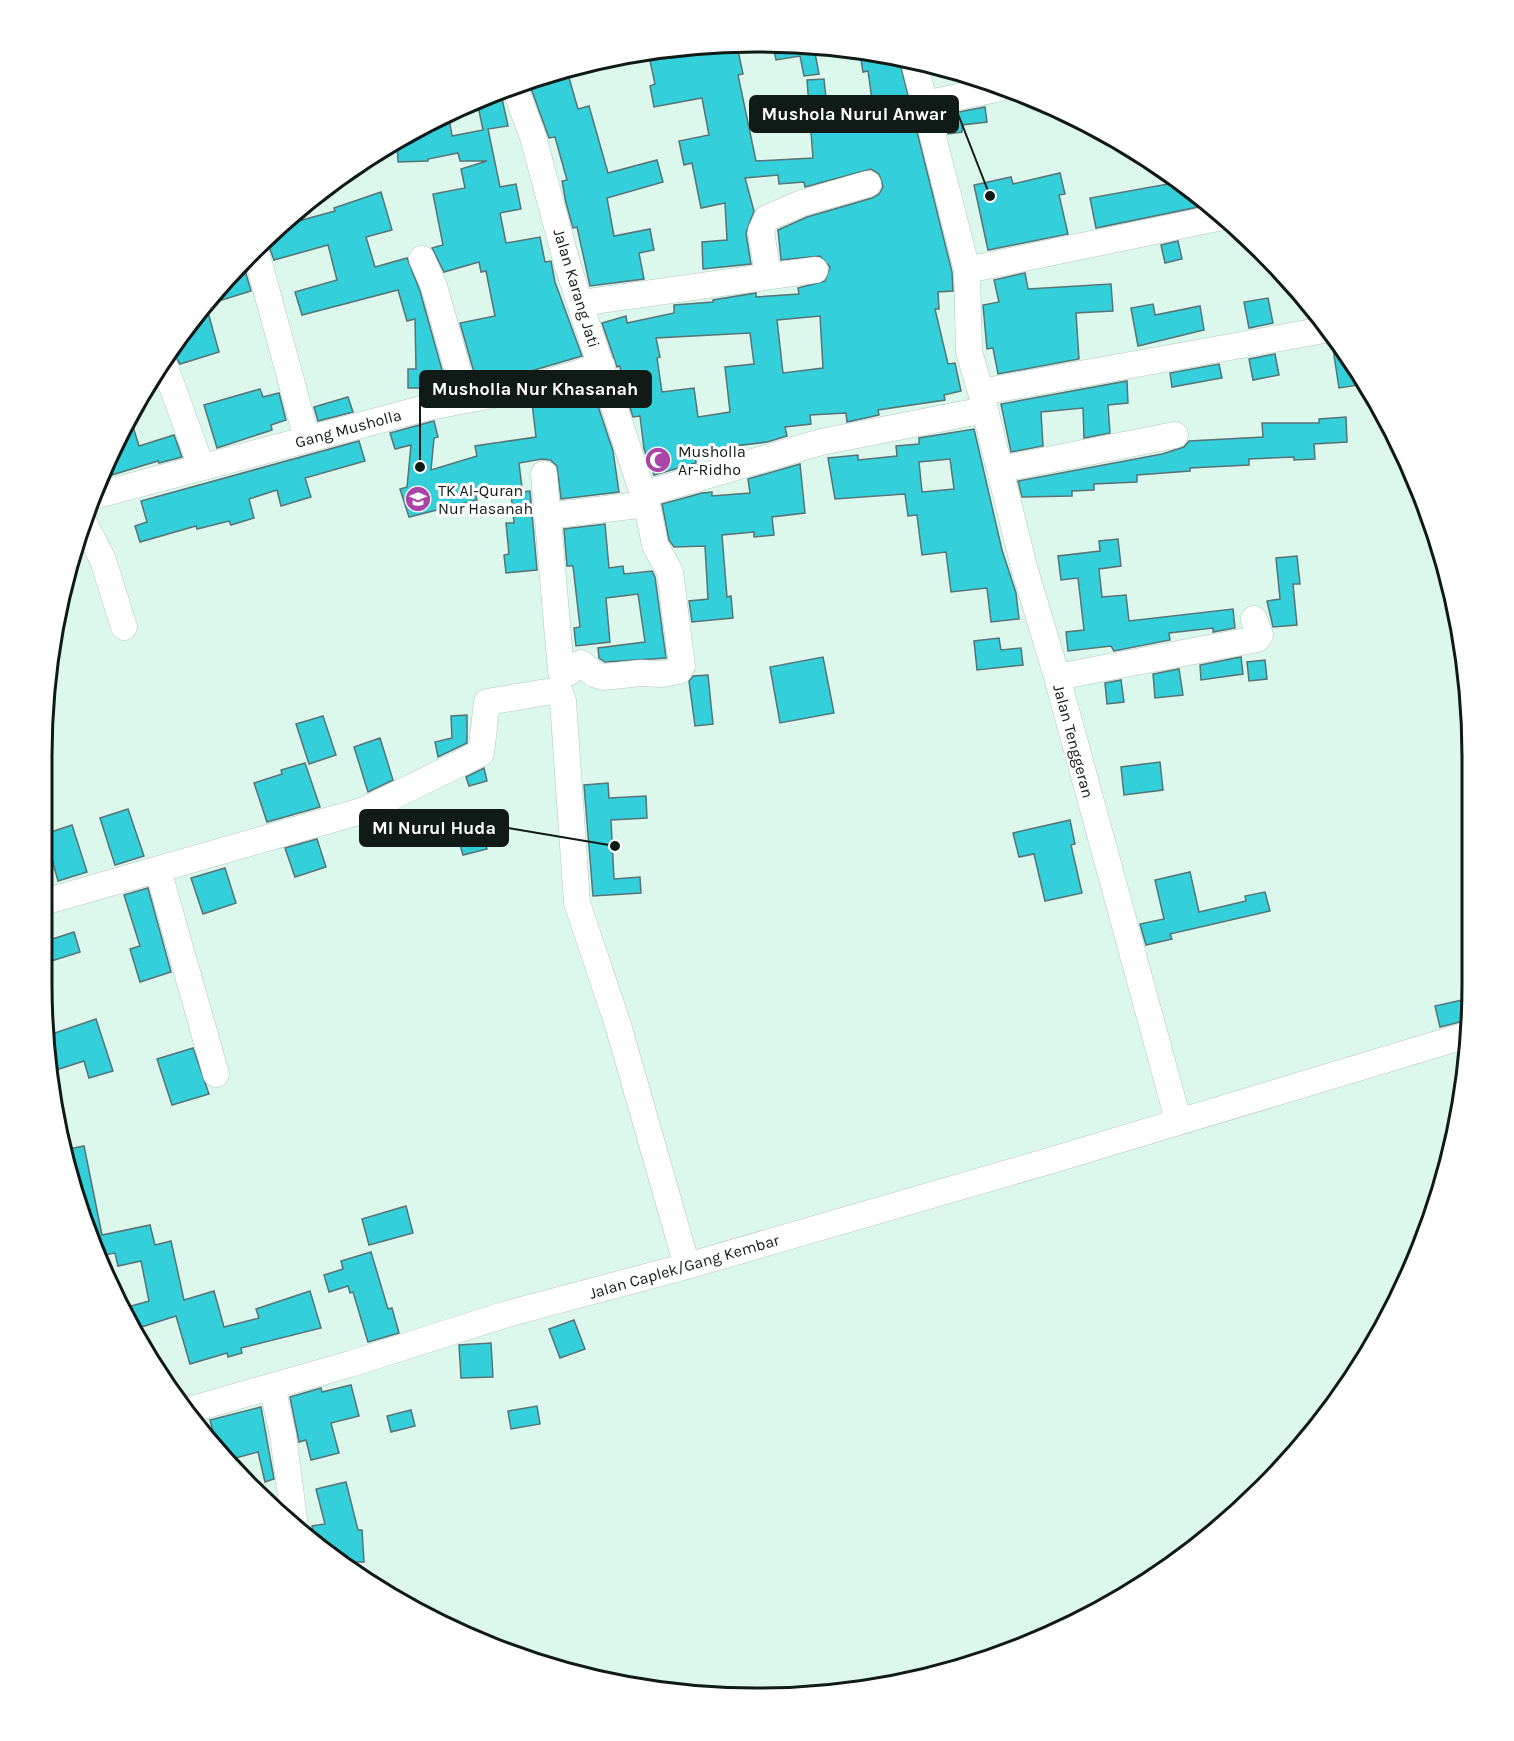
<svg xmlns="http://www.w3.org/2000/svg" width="1514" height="1741" viewBox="0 0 1514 1741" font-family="Karla,sans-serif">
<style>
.building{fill:#33cfda;stroke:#577375;stroke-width:1.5;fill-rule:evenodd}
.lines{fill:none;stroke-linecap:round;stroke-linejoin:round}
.minor-casing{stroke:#aec8be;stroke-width:27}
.minor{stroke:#fff;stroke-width:26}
.labels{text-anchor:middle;stroke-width:6;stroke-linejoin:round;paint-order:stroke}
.street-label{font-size:16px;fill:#101a17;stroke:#fff}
.poi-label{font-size:16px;fill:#101a17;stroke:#fff;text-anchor:start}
.rim{fill:none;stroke:#101a17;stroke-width:3}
.leader{fill:none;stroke:#101a17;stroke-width:2}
.callout-dot{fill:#101a17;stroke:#fff;stroke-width:2}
.callout{fill:#101a17;stroke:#101a17;stroke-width:2}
.callout-label{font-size:18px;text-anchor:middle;font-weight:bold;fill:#fff}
</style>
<rect width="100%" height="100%" fill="#dcf8ed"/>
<path class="building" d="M804 44 820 46 821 52 815 53 819 74 804 76 800 56 776 60 773 45Z
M737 46 743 74 738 75 756 161 813 158 807 80 824 79 828 117 874 114 868 71 863 72 860 53 899 59 952 272 953 291 938 292 939 309H935L948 364 955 363 961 391 944 395 945 400 878 410 879 415 847 422 846 413 810 415 811 424 785 427 787 436 767 442 695 451 696 463 654 475 644 449 640 416 633 417 622 383 620 366 617 367 602 323 626 316 627 323 674 313V305L713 302V300L756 293V297L799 294 798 288 825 281 830 267 820 256 781 260 778 230 807 217 872 198 879 194 883 187 879 174 871 169 805 187 804 182 779 184 778 175 745 178 754 211 746 233 751 264 703 269 702 242 727 240 725 203 701 208 692 163 684 165 679 141 709 135 702 98 654 107 650 86 655 84 649 56 670 51V48ZM820 316 823 368 783 373 777 320ZM750 333 754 364 725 367 730 412 698 417 694 388 662 392 657 358 660 357 656 338Z
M567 71 578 109 589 106 608 173 657 160 663 182 607 198 614 236 650 229 654 250 639 253 644 279 590 286 577 227 573 228 566 203 562 181 567 180 555 137 549 138 528 80Z
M501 94 508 126 488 129 500 187 516 184 521 209 500 213 506 243 540 237 545 262 551 261 555 282 582 356 521 374 477 383 460 323 495 316 486 271 481 272 479 262 444 272 432 248 443 245 433 194 465 188 461 169 487 161H460L458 153 428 159V161L398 162 397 143 448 113 452 136 483 130 477 101Z
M985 107 987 122 962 125V132L948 134 943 115Z
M1060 173 1065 194 1059 195 1068 234 988 250 974 185 1011 177 1013 184Z
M1179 182 1208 205 1096 228 1090 198Z
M381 192 392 230 366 237 375 267 407 258 420 291 447 388H408V369H416L415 319 407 321 398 290 302 315 295 292 337 280 328 245 274 260 267 241 284 225 335 211 334 208Z
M1178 241 1182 259 1165 263 1161 245Z
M243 263 251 291 206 305 219 286Z
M1025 273 1028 289 1111 284 1113 311 1076 313 1079 359 998 374 993 348 987 349 983 305 999 302 994 280Z
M1268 298 1273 323 1249 328 1244 302Z
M1153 304 1155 315 1200 306 1204 330 1138 346 1131 308Z
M206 305 219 352 180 364 172 352Z
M1334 341 1365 384 1339 388 1332 342Z
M1275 354 1279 375 1253 380 1249 359Z
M1219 364 1222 378 1172 387 1170 373Z
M1127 381 1128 403 1108 405 1110 433 1084 438 1083 408 1041 412 1043 446 1011 452 1001 404Z
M591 385 613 451 619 492 561 499 557 466 550 460 542 459 519 463 522 488 475 493 477 500 409 517 400 489 407 487 411 445 395 449 390 433 434 421 438 437 434 438 431 470 477 456 475 446 536 437 532 403Z
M260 389 263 397 279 393 286 420 271 425 272 430 217 448 204 405Z
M348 397 353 412 318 421 314 407Z
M130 417 139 446 174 435 182 457 159 463 158 461 102 478Z
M1346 417 1347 442 1314 444 1315 459 1294 460V457L1249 459V465L1190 468V471L1137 475V482L1094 484V490L1072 491V496L1022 497 1018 481 1162 454 1184 447 1189 441 1263 437 1262 423H1319V419Z
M974 429 1002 550 1016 593 1019 619 991 622 987 588 951 592 946 552 922 555 917 515 908 516 905 494 835 499 828 458 858 455V460L897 456 896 446 919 444V438ZM950 459 954 489 922 492 919 462Z
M359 441 365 461 305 478 311 497 281 506 277 490 249 499 254 518 231 525 229 521 197 529 196 526 140 542 135 526 147 522 141 501Z
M800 464 805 513 772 517 774 535 754 537V532L722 535 727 597 731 596 733 618 692 622 689 601 708 599 705 546 674 547 669 540 662 504 702 493 712 492V496L750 493 748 479Z
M530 491 537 570 506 573 504 555 509 554 506 523H514L511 493Z
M605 524 609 568 623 566 624 574 652 571 655 577 666 658 605 662 599 658 598 648 645 642 638 594 606 598 610 642 576 646 574 628 580 627 573 566H567L564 529Z
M1118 539 1121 566 1099 569 1102 597 1126 595 1129 621 1233 609 1235 628 1213 632V628L1169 633 1170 640 1114 651 1111 646 1068 651 1066 632 1084 630 1078 578 1061 580 1058 556 1100 551 1099 541Z
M1297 556 1300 584H1293L1297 625 1273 627 1267 601 1280 599 1276 558Z
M999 638 1001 650 1021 648 1023 665 977 670 974 641Z
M823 657 834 713 780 723 770 667Z
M1241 657 1243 674 1201 680 1200 665Z
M1265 660 1267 679 1249 681 1247 662Z
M1179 669 1183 695 1155 698 1153 674Z
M708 675 713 724 695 726 689 681 693 676Z
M1121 680 1124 702 1107 704 1105 683Z
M467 715V743L438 757 435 742 452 738 451 716Z
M323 716 336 755 309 764 296 724Z
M380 738 393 780 368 792 354 747Z
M1160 762 1163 790 1124 795 1121 767Z
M305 763 320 807 267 822 254 783 282 774 281 770Z
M484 768 487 781 469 786 466 777Z
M608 783 609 798 646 796 647 818 611 820 614 879 640 877 641 893 593 896 584 785Z
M128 809 144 856 115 865 100 818Z
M478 817 487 849 463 855 454 823Z
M1070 820 1075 844 1071 845 1082 893 1045 901 1034 854 1019 857 1013 833Z
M72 825 87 872 58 881 45 834Z
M317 839 326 867 295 877 285 848Z
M225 868 236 903 203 914 191 878Z
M1190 872 1199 912 1246 901 1245 896 1265 892 1270 911 1170 934 1172 939 1146 945 1140 924 1164 919 1155 880Z
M148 888 171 972 140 982 130 949 140 946 124 895Z
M74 932 80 952 42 964 43 942Z
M1471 998 1468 1020 1440 1027 1435 1006Z
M96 1019 113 1071 89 1078 84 1061 53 1071 49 1035Z
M193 1048 209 1094 172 1105 157 1059Z
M84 1146 102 1235 150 1225 155 1245 171 1241 184 1300 214 1291 224 1327 259 1318 256 1309 310 1291 321 1328 241 1348 242 1353 228 1357 227 1353 190 1364 176 1316 135 1329 121 1309 149 1301 141 1261 118 1266 115 1253 99 1256 66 1169 64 1150Z
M406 1206 413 1233 369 1245 362 1219Z
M371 1252 388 1309 392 1308 399 1333 368 1342 353 1292 350 1293 348 1286 329 1292 324 1275 343 1269 341 1261Z
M574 1320 585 1349 560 1358 549 1329Z
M491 1343 493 1377 461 1378 459 1345Z
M351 1385 359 1416 331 1423 339 1453 311 1460 306 1440 299 1442 290 1397 321 1388 322 1392Z
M537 1406 540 1424 511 1429 508 1411Z
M261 1407 274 1479 265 1482 258 1452 225 1461 219 1455 210 1420Z
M411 1410 415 1426 391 1432 387 1416Z
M346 1482 358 1530H362L364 1562H353L354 1570 315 1545 312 1526 325 1524 316 1489Z"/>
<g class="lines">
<g class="minor-casing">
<path id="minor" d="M914 62 967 270
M514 85 533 137 568 267 640 485 644 490 655 545 670 572 682 666 679 671 662 674 641 673 603 677 594 674 581 663 568 673 561 671 544 474
M925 104 1000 88
M256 252 307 439
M422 259 434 286 466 400
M768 276 761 231 767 218 802 203 868 184
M580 303 815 270
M164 364 201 466
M981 392 969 352 967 270 1222 217
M984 406 981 392 1324 330
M1002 469 1175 435
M644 490 651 492 821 442 985 410 1024 567 1057 677 1178 1120
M94 496 429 407 525 389 602 366
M547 516 647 504
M83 521 103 560 124 627
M1057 677 1257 639 1260 635 1254 619
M158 870 216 1074
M44 902 365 810 481 753 487 702 553 691 560 693 563 701 577 903 618 1025 687 1266
M272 1386 283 1435 295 1527
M189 1410 350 1364 507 1314 687 1266 1049 1161 1467 1035"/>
</g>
<use href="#minor" class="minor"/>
</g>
<defs>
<g id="mosque-disc" transform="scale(1.35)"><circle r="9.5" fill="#ab44a7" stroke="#fff"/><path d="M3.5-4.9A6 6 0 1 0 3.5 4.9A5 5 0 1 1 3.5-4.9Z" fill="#fff"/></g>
<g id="school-disc" transform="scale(1.35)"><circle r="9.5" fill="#ab44a7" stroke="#fff"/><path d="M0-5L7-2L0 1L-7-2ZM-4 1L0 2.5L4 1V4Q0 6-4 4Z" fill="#fff"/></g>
</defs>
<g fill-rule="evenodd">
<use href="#mosque-disc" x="658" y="460"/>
<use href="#school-disc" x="418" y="499"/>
</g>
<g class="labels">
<g class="street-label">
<text transform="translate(577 288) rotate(73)" y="6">Jalan Karang Jati</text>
<text transform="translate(348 428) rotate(-15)" y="6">Gang Musholla</text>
<text transform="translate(1074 741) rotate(75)" y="6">Jalan Tenggeran</text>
<text transform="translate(684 1266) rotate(-16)" y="6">Jalan Caplek/Gang Kembar</text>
</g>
<g class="poi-label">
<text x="678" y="457">Musholla<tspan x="678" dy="18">Ar-Ridho</tspan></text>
<text x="438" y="496">TK Al-Quran<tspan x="438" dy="18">Nur Hasanah</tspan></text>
</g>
</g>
<path d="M0 0H1514V1741H0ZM756 52H758A704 704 0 0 1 1462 756V984A704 704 0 0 1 758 1688H756A704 704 0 0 1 52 984V756A704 704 0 0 1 756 52Z" fill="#fff" fill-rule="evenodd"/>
<path class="rim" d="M756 52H758A704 704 0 0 1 1462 756V984A704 704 0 0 1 758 1688H756A704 704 0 0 1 52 984V756A704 704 0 0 1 756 52Z"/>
<path class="leader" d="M990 196L958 114M420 467L420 389M615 846L508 828"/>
<g class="callout-dot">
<circle cx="990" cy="196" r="6"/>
<circle cx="420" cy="467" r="6"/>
<circle cx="615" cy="846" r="6"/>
</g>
<g class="callout">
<rect x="750" y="96" width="208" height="36" rx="6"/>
<rect x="420" y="371" width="231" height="36" rx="6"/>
<rect x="360" y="810" width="148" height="36" rx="6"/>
</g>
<g class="callout-label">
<text x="854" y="120">Mushola Nurul Anwar</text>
<text x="535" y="395">Musholla Nur Khasanah</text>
<text x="434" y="834">MI Nurul Huda</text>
</g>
</svg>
